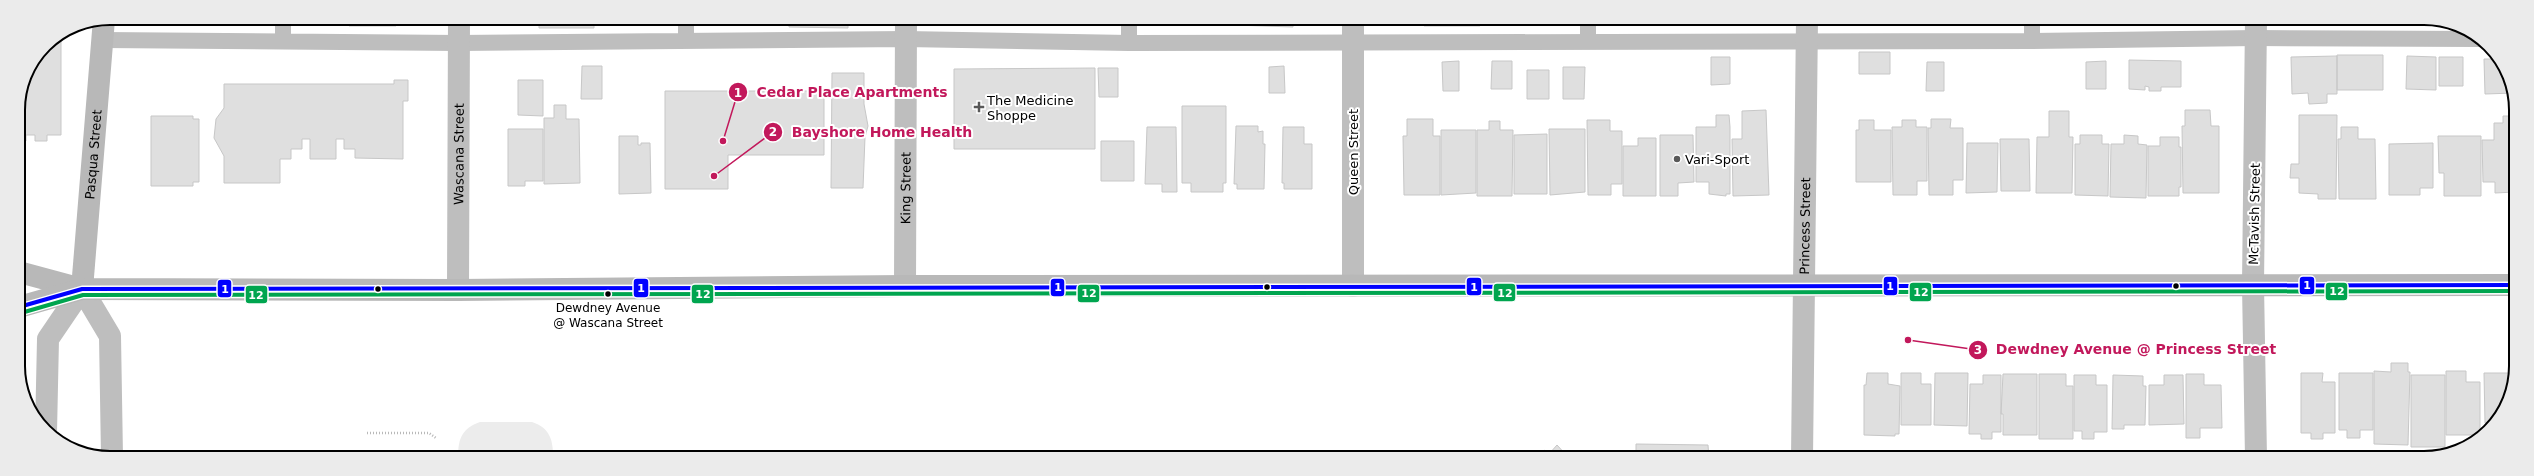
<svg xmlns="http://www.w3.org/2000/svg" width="2534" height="476" viewBox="0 0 2534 476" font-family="'DejaVu Sans',sans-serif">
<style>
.green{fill:#ececec}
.building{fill:#dfdfdf;stroke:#c7c7c7}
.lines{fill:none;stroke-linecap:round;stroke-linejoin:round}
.path{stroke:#b9b9b9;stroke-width:2.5;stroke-dasharray:1 2;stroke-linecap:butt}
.lane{stroke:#bebebe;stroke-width:16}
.street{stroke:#bebebe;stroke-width:22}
.secondary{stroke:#b8b8b8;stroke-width:22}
.bus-1-casing{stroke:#fff;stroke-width:7}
.bus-2-casing{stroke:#fff;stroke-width:7}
.bus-1{stroke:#00f;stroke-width:4}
.bus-2{stroke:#00a54f;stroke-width:4}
.poi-dot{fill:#595959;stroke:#fff;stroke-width:1.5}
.bus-dot{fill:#000;stroke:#fff;stroke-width:1.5}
.labels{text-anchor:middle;stroke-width:4;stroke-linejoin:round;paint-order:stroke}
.bus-label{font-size:12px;fill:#000;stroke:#fff}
.poi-label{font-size:13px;fill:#000;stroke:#fff;text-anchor:start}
.street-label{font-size:13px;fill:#000;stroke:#fff}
.rim{fill:none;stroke:#000;stroke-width:2}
.leader{fill:none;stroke:#c2185b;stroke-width:1.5}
.callout-dot{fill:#c2185b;stroke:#fff;stroke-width:1.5}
.mark-label{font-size:12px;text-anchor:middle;font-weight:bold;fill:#fff}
.callout-label{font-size:14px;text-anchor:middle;font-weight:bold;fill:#c2185b;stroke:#fff;stroke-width:4;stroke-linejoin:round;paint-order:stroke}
.line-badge{stroke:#fff;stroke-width:1.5}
.badge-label{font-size:11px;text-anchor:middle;font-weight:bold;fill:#fff}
</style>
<rect width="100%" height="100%" fill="#fff"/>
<path class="green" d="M480 422H532C550 428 553 440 553 457H458C458 439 462 428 480 422Z"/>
<path class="building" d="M337 18H396V26H349V23H337Z
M539 18H594V28H539Z
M789 18H848V28L789 27Z
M977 18H1033V23L977 24Z
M1233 18H1293V27L1233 25Z
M1424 18H1480V26H1424Z
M1543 19H1572V22L1543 21Z
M1686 19H1733L1732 24 1686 23Z
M1877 19H1925V24H1877Z
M2138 19H2197V24L2138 25Z
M2330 19H2376V23L2330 24Z
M61 34V135H47V141H35V135H26V141H18V110L25 75 45 45Z
M1859 52H1890V74H1859Z
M2337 55H2383V90H2337Z
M2337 56V94H2327V103L2309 104 2308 93 2292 94 2291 57Z
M2407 56 2436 57V90L2406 89Z
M1711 57H1730V84L1711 85Z
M2439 57H2463V86H2439Z
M2484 59H2495L2514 93 2485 94Z
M2129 60 2181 61V87H2161V91H2149V87L2145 86V90L2129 89Z
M1459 61V91H1443L1442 62Z
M1492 61H1512V89H1491Z
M2106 61V89H2086V62Z
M1927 62H1944V91H1926Z
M582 66H602V99H581Z
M1284 66 1285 93H1269V67Z
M1563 67H1585L1584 99H1563Z
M1095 68V149H954V69Z
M1098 68H1118V97H1099Z
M1527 70H1549V99H1527Z
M832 73H864V104L868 126 865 137 863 188H831Z
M394 80H408V101H403V159L355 158V149H344V139H336V159H310V139H302V149H291V159H280V183H224V156L214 138 216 119 224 108V84H394Z
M518 80H543V116L518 115Z
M665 91H824V155H728V189H665Z
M554 105H566V119H579L580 183 544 184V118H554Z
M1182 106H1226V183H1223V192H1191V183H1182Z
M1766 110 1769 195 1733 196 1732 139H1742V111Z
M2185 110H2210L2211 126H2219V193H2183L2182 126H2185Z
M2049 111H2069V137H2073L2072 193H2036L2037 137H2049Z
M1716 115H1729L1730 127V194H1726V196L1709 194V182H1696V127H1716Z
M2299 115H2337L2336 199H2318V194L2299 193V178H2290L2291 164H2299Z
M151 116H193V119H199V182H193V186H151Z
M2503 116H2514L2515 192 2495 193V182H2483L2482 140H2494V123H2503Z
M1407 119H1433V136H1440V195H1404L1403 136H1407Z
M1931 119H1951L1950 128H1963V180H1953V195H1929L1928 128H1931Z
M1587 120H1610V131H1622V184H1611V195H1588Z
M1859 120H1874V130H1891V182H1856V130H1859Z
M1902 120H1916V127H1927V181H1917V195H1893L1892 127H1902Z
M1489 121H1500V130H1513L1512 196H1477V130H1489Z
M1236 126H1258V132L1263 131V144H1265L1264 189H1237V184H1234Z
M1147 127H1176L1177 192H1162V184H1145Z
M1283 127H1304V144H1312V189H1284V183H1282Z
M2341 127H2358V139H2375L2376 199H2339L2338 139H2341Z
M508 129H543V181H525V186H508Z
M1549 129H1585V192L1550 195Z
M1441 130H1476V193L1441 195Z
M1547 134V194H1514V135Z
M1660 135H1693L1694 182 1678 183V196H1660Z
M2080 135H2102V144H2109L2108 196 2075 195V144H2080Z
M2124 135 2138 136V144L2147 145 2146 198 2110 197 2111 144H2124Z
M619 136H638V145H641V143H650L651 193 619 194Z
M2438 136H2481V196H2444V173H2439Z
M2160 137H2179V147H2181V187H2179V196H2148V146H2160Z
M1638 138H1656V196H1623V146H1638Z
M2000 139H2029L2030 191H2001Z
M1101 141H1134V181H1101Z
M1967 143H1998L1997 192 1966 193Z
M2433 143V188H2420V195H2389V144Z
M2391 363H2408V372H2410L2408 445 2374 444V371L2391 372Z
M2446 371H2466V382H2480V435H2446Z
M1867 373H1888V384L1900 386 1899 434H1895V436L1864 435V385H1866Z
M1901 373H1921V384H1931V425H1901Z
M1935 373H1968L1967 426 1934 425Z
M2301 373H2323L2322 382H2335V433H2323V439H2311V433H2301Z
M2339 373H2373V430H2360V438H2347V430H2339Z
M2484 373H2515L2504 412 2494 423H2485Z
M2003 374H2037V435H2003V414H2001Z
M2039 374H2066V386H2073V439H2039Z
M2186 374H2204V385H2221L2222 428H2200V438H2186Z
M1983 375H2001V432H1992V439H1981V434H1969L1970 384H1983Z
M2074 375H2096V385H2107V432H2094V439H2082V431H2074Z
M2113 375 2143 376V386H2146L2145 425H2124V429H2112Z
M2164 375H2183L2184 424 2149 425V385H2164Z
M2411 375H2445V447H2411Z
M1636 444 1708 445 1709 458H1636Z
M1557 445 1568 457 1574 451 1582 458H1536L1544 450 1549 454Z"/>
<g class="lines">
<path class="path" d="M367 433H429L436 438"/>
<path class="lane" d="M283 18V40
M686 18V41
M2032 19V41
M103 40 459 43 906 39 1129 43 2032 41 2256 38 2481 39
M1588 42V19
M1129 43V18"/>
<g class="street">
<path d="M2256 19 2253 285 2256 458"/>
<path id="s1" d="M905 286 906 18"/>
<path d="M1353 286V18"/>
<path id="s2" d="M458 290 459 18"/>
<path d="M46 432 48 339 82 289 110 336 112 457"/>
<path id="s3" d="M1802 458 1807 19"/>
</g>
<g class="secondary">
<path d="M19 272 82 289 458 290 905 286 2515 285"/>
<path id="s4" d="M82 289 104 19"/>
<path d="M19 307 82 289"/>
</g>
<g class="bus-1-casing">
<path id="bus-1" d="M19 307 82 289 2515 285"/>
</g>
<g class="bus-2-casing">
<path id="bus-2" d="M21 313 83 295 2515 291"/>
</g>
<use href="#bus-1" class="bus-1"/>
<use href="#bus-2" class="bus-2"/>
</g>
<g class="poi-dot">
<path d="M977 101h4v4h4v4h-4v4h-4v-4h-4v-4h4z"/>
<circle cx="1677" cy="159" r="4"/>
</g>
<g class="bus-dot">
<circle cx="2176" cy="286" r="3.5"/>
<circle cx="1267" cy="287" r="3.5"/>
<circle cx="378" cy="289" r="3.5"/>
<circle cx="608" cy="294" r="3.5"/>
</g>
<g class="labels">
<g class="bus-label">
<text x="608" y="312">Dewdney Avenue<tspan x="608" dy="15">@ Wascana Street</tspan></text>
</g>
<g class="poi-label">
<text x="987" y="105">The Medicine<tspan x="987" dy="15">Shoppe</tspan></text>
<text x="1685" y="164">Vari-Sport</text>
</g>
<g class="street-label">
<text transform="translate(1353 152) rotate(-90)" y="5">Queen Street</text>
<text dy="5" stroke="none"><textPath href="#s4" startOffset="135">Pasqua Street</textPath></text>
<text dy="5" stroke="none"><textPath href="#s2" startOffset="136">Wascana Street</textPath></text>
<text dy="5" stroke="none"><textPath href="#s1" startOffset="98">King Street</textPath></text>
<text transform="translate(2254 214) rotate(-89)" y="5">McTavish Street</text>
<text dy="5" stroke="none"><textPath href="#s3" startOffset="232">Princess Street</textPath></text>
</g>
</g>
<path d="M0 0H2534V476H0ZM110 25H2424A85 85 0 0 1 2509 110V366A85 85 0 0 1 2424 451H110A85 85 0 0 1 25 366V110A85 85 0 0 1 110 25Z" fill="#ebebeb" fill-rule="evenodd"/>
<path class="rim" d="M110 25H2424A85 85 0 0 1 2509 110V366A85 85 0 0 1 2424 451H110A85 85 0 0 1 25 366V110A85 85 0 0 1 110 25Z"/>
<path class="leader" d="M723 141L738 92M714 176L773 132M1908 340L1978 350"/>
<g class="callout-dot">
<circle cx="723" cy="141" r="4"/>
<circle cx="714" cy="176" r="4"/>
<circle cx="1908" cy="340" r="4"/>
<circle cx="738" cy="92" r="10"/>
<circle cx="773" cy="132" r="10"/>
<circle cx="1978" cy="350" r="10"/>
</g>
<g class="mark-label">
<text x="738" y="97">1</text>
<text x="773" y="136">2</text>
<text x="1978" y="354">3</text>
</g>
<g class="callout-label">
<text x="852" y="97">Cedar Place Apartments</text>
<text x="882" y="137">Bayshore Home Health</text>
<text x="2136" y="354">Dewdney Avenue @ Princess Street</text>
</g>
<g class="line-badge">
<rect x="2299" y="276" width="16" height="19" rx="4" fill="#00f"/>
<rect x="1883" y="276" width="15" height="20" rx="4" fill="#00f"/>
<rect x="1466" y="277" width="16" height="19" rx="4" fill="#00f"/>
<rect x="1050" y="278" width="15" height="19" rx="4" fill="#00f"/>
<rect x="633" y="278" width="16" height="20" rx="4" fill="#00f"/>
<rect x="217" y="279" width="15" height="19" rx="4" fill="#00f"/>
<rect x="2325" y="282" width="23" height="19" rx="4" fill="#00a54f"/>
<rect x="1909" y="282" width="23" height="20" rx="4" fill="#00a54f"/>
<rect x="1493" y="283" width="23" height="19" rx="4" fill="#00a54f"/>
<rect x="1077" y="284" width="23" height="19" rx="4" fill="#00a54f"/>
<rect x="691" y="284" width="23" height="20" rx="4" fill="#00a54f"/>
<rect x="245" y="285" width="23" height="19" rx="4" fill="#00a54f"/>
</g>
<g class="badge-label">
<text x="2307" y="289">1</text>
<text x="1890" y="290">1</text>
<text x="1474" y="291">1</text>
<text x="1058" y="291">1</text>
<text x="641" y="292">1</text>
<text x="225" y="293">1</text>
<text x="2337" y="295">12</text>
<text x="1921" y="296">12</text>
<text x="1505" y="297">12</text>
<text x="1089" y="297">12</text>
<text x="703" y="298">12</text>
<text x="256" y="299">12</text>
</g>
</svg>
